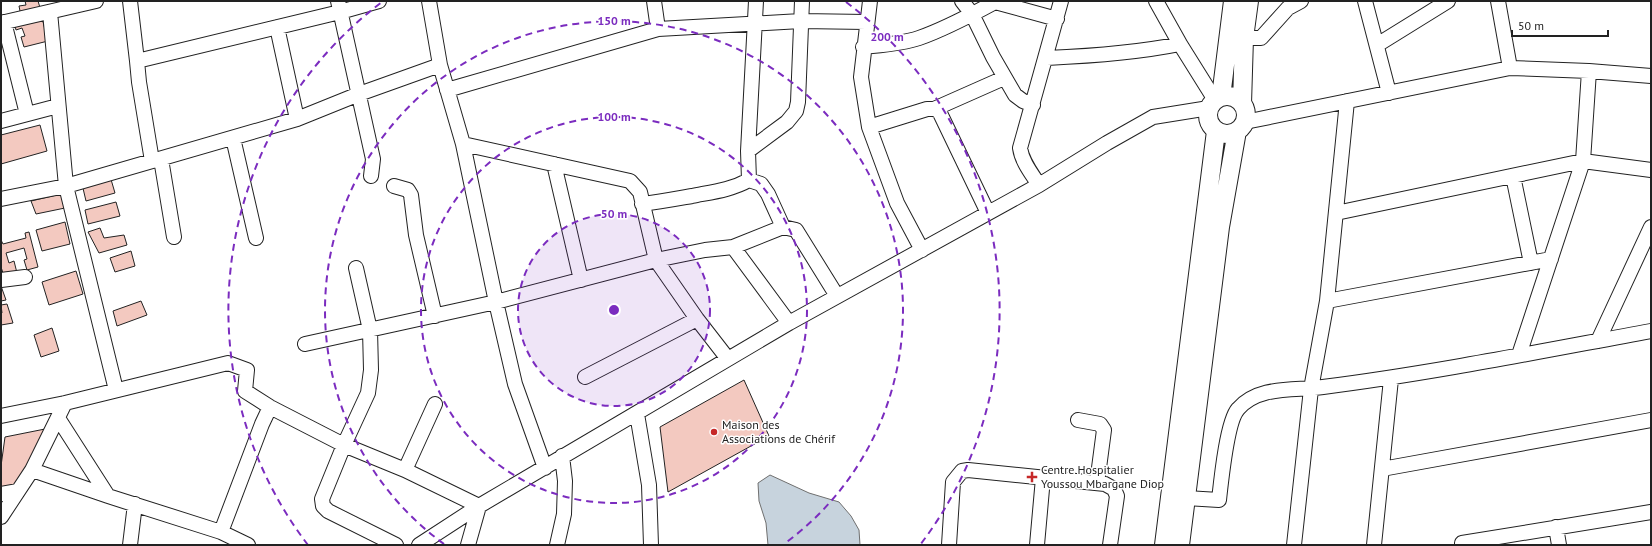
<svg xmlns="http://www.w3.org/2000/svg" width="1652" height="546" viewBox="0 0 1652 546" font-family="'PT Sans',sans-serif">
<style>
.water{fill:#c7d3dd;stroke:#6f6f6f}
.building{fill:#f3c9c0;stroke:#222}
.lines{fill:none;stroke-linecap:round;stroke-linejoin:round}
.minor-casing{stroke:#222;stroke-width:16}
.major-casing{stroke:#222;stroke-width:20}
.minor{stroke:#fff;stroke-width:14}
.major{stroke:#fff;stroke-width:18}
.ring{fill:none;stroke:#7b2cbf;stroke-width:2;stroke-dasharray:7 5}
.poi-dot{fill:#c62828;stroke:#fff;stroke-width:1.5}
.labels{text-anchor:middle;stroke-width:3;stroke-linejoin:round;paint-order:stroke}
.poi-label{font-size:12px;fill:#222;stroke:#fff;text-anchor:start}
.centre{fill:#7b2cbf;stroke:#fff;stroke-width:2}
.ring-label{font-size:12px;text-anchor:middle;font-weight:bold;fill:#7b2cbf;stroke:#fff;stroke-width:3;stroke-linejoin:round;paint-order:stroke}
</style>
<rect width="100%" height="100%" fill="#fff"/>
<path class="water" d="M770 475 809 493 839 502 851 516 859 530 860 545H768L766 523 759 501 758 483Z"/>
<path class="building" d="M25 1H38L41 11 21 16 19 6 26 5Z
M42 18 48 41 24 47 21 37 25 36 22 28 16 30 15 26Z
M40 125 47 151 1 164V135Z
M110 176 115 193 86 201 82 184Z
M61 194 65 208 36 214 31 201Z
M116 202 120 216 88 224 85 210Z
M65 222 70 244 42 251 36 230Z
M100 228 104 238 124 235 127 245 99 253 88 232Z
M29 232 38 267 27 270 24 260 27 259 24 248 6 253 9 263 14 261 17 273 4 276 1 267V240L3 244 26 238 25 233Z
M131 251 135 266 115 272 110 258Z
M76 271 83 294 49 305 42 282Z
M1 286 6 300 1 301Z
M141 301 147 315 117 326 113 311Z
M7 304 13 323 1 325V314L2 313 1 305Z
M52 328 59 351 41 357 34 335Z
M744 380 769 436 668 492 660 427Z
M45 429 19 485 1 489V466L5 437Z"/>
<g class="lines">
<g class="minor-casing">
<path id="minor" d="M130 1 137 61
M338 1 373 159 371 176
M429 1 440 65 463 144 496 302 515 384 545 468
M654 1 658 29
M870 1 861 77 869 127 897 203 922 250
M962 1 972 14 993 57 1015 95 1023 101 1033 105
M1156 1 1180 44 1215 100
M1365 1 1389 93
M1498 1 1510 68
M50 12 66 186 116 390
M4 22 27 114
M1 23 96 1
M277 27 297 119
M1244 38H1261L1288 8 1301 1
M1377 45 1448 1
M863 47C882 45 901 44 919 38 945 29 971 15 995 2L1057 19
M1047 58C1092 56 1136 53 1180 44
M447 90 658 29 801 21 866 22
M934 109 1004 78
M1 121 58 106
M1245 122 1510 68 1589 71 1651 76
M869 127 927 109H934L939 111 988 213
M233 138 256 238
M463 144 630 181 640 192 656 260 697 319 728 359
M748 151 787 122 796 111 798 102 802 1
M161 159 174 237
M152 161 139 82 137 61 340 12 379 1
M554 164 581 280
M1513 176 1531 263
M749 180 761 184 768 194 783 227
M1039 185C1032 174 1022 162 1020 148L1061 1
M394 186 408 190 411 195 416 235 435 316
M1 199 66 186 297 119 359 94 440 65
M642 204C659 202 675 199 692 196 712 192 731 190 749 180L748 151 756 1
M1336 213 1583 161 1651 170
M733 247 789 323
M356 268 370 330 371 370 368 393 344 445 322 499 323 506 328 511 396 545
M1 280 25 277
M1327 301 1551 259
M1598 341 1651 227
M305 344 496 302 656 260 705 250 733 247 783 227 796 230 837 296
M1519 355 1583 161 1589 71
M585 377 697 319
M637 414 649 485 651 545
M1 416 65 403 228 363 247 370 245 391 270 407 344 445 405 470 479 506 468 545
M58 418 108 496
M1078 420 1100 424 1104 430 1097 483
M1382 469 1651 420
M32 470 108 496 221 532 248 545
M405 470 435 404
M1 494 18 491
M1186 498 1219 500C1221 482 1227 421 1238 409 1259 385 1295 391 1323 387 1433 373 1542 351 1651 331
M1 517 32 470 65 403
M1556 527 1559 545
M221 532 262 424 270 407
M1462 543 1651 512
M130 545 135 504
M419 545 479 506 789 323 1039 185 1107 143 1153 117 1209 108
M557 545 564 514 565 481 562 456
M949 545 953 482 962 471 968 470 1105 484 1114 489 1117 496 1110 545
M1037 545 1043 478
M1294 545 1311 389 1327 301 1347 101
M1374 545 1391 379"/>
</g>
<g class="major-casing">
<path id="major" d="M1208 115a19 19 0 1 1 38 0a19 19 0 1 1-38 0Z
M1221 97 1233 1
M1242 104 1244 38 1249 1
M1164 545 1216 131
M1180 545 1220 227 1237 131"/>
</g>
<use href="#minor" class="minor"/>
<use href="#major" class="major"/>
</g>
<circle cx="614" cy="310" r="96" fill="#7b2cbf" fill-opacity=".12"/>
<g class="ring">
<circle cx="614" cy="310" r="96"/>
<circle cx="614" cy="310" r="193"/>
<path d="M444 544A289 289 0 1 1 784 544"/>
<path d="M308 545A386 386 0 0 1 382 2M846 2A386 386 0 0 1 920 545"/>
</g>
<g class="poi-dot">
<circle cx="714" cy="432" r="4"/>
<path d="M1030 471h4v4h4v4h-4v4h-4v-4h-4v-4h4z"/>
</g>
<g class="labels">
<g class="poi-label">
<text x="722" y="429">Maison des<tspan x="722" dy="14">Associations de Chérif</tspan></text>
<text x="1041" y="474">Centre Hospitalier<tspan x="1041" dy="14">Youssou Mbargane Diop</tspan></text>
</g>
</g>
<circle cx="614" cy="310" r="6" class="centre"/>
<g class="ring-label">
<text x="614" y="25">150 m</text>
<text x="887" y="41">200 m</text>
<text x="614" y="121">100 m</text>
<text x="614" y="218">50 m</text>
</g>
<rect width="1652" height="546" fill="none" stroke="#222222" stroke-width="4"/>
<path d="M1512 30v6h96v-6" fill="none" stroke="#222222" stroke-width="2"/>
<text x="1518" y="30" font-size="12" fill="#222222" stroke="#ffffff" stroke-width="3" paint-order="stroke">50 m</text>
</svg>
